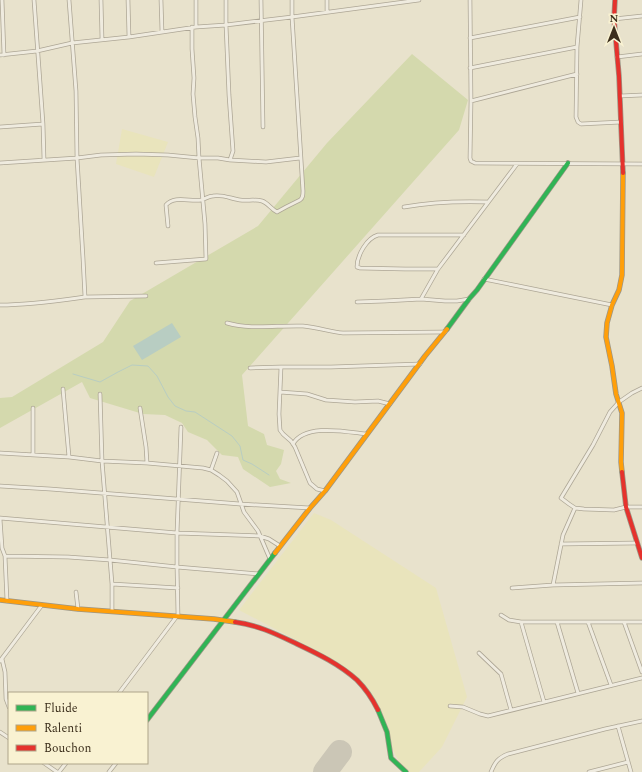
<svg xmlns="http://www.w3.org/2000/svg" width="642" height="772" viewBox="0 0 642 772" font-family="Spectral,serif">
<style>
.farmland{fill:#e9e4bc}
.green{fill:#d4d9ad}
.water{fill:#b8cdc2}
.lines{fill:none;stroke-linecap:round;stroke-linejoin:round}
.stream{stroke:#b8cdc2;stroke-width:1}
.runway{stroke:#cbc6b6;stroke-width:24}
.street-casing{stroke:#ada695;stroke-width:4.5}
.fast-casing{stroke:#9c9686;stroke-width:5.5}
.slow-casing{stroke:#9c9686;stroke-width:5.5}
.jam-casing{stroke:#9c9686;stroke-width:5.5}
.street{stroke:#efebdf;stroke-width:3}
.fast{stroke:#30b455;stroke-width:4}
.slow{stroke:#ff9f0a;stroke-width:4}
.jam{stroke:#e5322d;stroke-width:4}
</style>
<rect width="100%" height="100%" fill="#e8e2cc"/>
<path class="farmland" d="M122 129 168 142 154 177 116 164Z
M314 513 331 520 436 588 467 697 442 747 419 772H404L393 750 365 685 300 642 239 610Z"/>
<path class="green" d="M412 54 468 100 459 130 242 375 248 426 264 434 267 445 284 450 281 464 276 471 280 479 291 483 270 487 243 469 238 457 222 455 207 440 188 432 182 423 165 415 143 414 90 398 82 382 0 428V398L12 397 103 342 130 301 258 226 327 143Z"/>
<path class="water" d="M172 323 181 337 142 360 133 346Z"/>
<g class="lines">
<path class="stream" d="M73 374 100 382 118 372 132 365 148 366 157 376 168 397 175 406 186 411 195 412 232 436 240 446 243 460 252 464 269 475"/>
<path class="runway" d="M325 772 340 752"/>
<g class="street-casing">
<path id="street" d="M2 0 4 55
M34 0 43 124 44 160
M101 0 102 39
M128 0 129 37
M161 0 162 32
M196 0V27
M226 0V25L229 95 233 151 230 160
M261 0 263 127
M327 0V12
M470 0 471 101 470 158 471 161 475 163 642 164
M581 0 577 47 576 117 578 122 581 124 621 122
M614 19 642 16
M470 38 580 17
M0 55 37 51 72 43 129 37 196 27 226 25 292 17 419 0
M617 57 642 54
M470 68 577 47
M620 96 642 95
M471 101 577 74
M0 127 43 124
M0 163 77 158 101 155 136 154 168 155 199 158H218L230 160 266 162 300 158
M404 207C432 202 460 201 488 202
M168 226 166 205C175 195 190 202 201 200 205 199 209 196 213 196 222 194 232 199 240 200 247 201 255 199 262 201 268 203 271 209 277 212L286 207 300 200C303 198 303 195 303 191L292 17V0
M156 263 206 259 205 224 199 158 198 138 195 117 193 94 194 78 192 49V27
M438 269H405L360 268 357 267C357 255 367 238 378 235H464
M484 279 612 305
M85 297 146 296
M421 299 438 269 517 164
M357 302 385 301 421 299 445 301H457L469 299
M0 305C29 305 56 301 85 297L83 258 77 158 76 91 69 0
M227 323C251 330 278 325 303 326 317 327 330 332 343 333L445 332
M250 368 281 367
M642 388 632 393 619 402 610 412 593 445 561 498 569 504 575 508 584 509 614 510 626 507H642
M63 389 69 457
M280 392 307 394 326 400 355 402 378 401 390 404
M100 394 102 461 112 584V611
M33 408V455
M140 408 146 447 147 463
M293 444C305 423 347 432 367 434
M0 453 69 457 102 461 147 463 203 468 211 470 219 475 227 481 237 492 244 512 258 531 270 559
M211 470 217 453
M0 486 50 489 240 504 310 508
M325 491 317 489 310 483 295 447 291 441 283 434 280 430 279 414 281 367H331L420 364
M0 518 177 533 260 536 269 539 280 546
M0 519 2 548 5 556 7 601
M561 544 637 543
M5 556 68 557 110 560 177 567 259 574
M112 584 178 588
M553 585 563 535 575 508
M512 588 553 585 642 583
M76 592 78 609
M501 615 509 620 521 622H642
M178 616 177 567V533L181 427
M521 622 544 702
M557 622 578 693
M588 622 611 685
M624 622 642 672
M479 653 501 674 511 710
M2 659 5 672 6 699 9 707
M0 661 42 605
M119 693 177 616
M450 706 463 707 480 714 488 716 642 678
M618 726 631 772
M0 732 9 738
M44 763 57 772
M59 772 66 763
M109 772 116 763
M491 772C495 762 498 758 508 754L605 729 642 721
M589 772 628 762"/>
</g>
<g class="fast-casing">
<path id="fast" d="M447 329 469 299 477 290 568 163
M378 710 387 732 391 758 406 772
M147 720 275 553"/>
</g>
<g class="slow-casing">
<path id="slow" d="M622 472 621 462 622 413 616 394 612 366 606 337 607 323 612 305 619 290 622 275 623 173
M275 553 310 508 325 491 425 356 447 329
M0 600 78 609 214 619 235 622"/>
</g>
<g class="jam-casing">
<path id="jam" d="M615 0 614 19 619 76 623 173
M622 472 626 507 642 558
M235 622C257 625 274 633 293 642 316 653 338 663 357 680 365 688 373 700 378 710"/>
</g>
<use href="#street" class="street"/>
<use href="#fast" class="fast"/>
<use href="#slow" class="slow"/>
<use href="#jam" class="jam"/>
</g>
<rect x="8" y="692" width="140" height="72" fill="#f9f2d2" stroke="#ada489"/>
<rect x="16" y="705" width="20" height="6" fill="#30b455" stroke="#ada489"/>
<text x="44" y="712" font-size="12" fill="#3c2f1c">Fluide</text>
<rect x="16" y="725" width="20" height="6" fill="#ff9f0a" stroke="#ada489"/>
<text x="44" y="732" font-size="12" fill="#3c2f1c">Ralenti</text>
<rect x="16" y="745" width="20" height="6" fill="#e5322d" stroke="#ada489"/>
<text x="44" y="752" font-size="12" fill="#3c2f1c">Bouchon</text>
<g transform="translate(614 28)" stroke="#f9f2d2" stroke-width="3" paint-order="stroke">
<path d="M0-3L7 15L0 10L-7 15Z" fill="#3c2f1c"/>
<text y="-6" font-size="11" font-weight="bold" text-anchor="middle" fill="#3c2f1c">N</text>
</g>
</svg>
